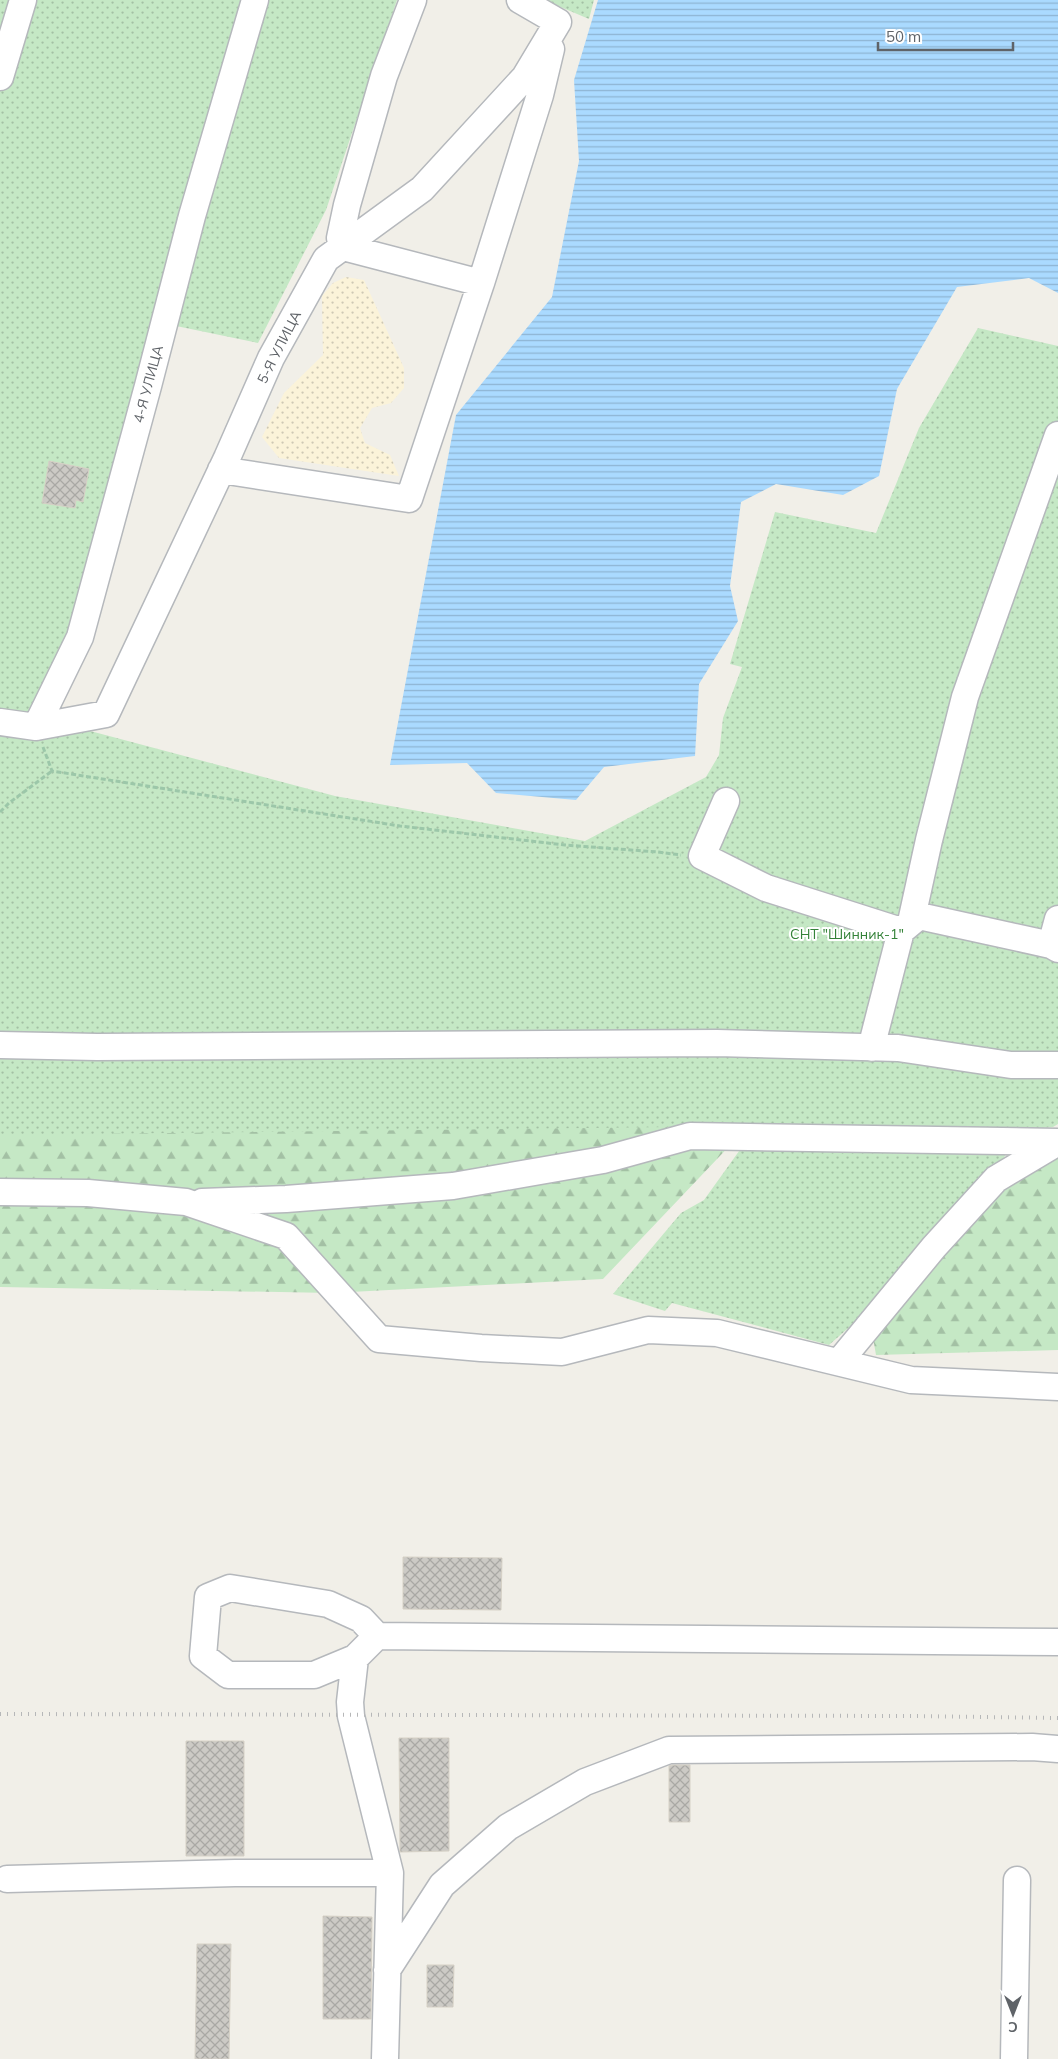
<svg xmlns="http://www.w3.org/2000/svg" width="1058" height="2059" viewBox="0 0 1058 2059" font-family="Mulish,sans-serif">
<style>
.forest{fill:url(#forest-firs)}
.sand{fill:url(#sand-dots)}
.park{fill:url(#park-dots)}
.water{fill:url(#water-rules)}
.building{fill:url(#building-cross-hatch);stroke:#d6d1c6}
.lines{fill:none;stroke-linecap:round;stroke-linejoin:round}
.minor-casing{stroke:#b5b8bc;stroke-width:29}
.path{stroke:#9cc7a9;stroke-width:3;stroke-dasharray:5 2.5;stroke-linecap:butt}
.minor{stroke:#fff;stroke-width:26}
.rail{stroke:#b6b7b8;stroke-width:4;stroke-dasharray:1 6;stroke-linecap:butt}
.labels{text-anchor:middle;stroke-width:4;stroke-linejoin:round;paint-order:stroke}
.street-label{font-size:14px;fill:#5f6368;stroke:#fff}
.park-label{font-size:14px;fill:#348238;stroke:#fff}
</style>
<defs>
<pattern id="forest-firs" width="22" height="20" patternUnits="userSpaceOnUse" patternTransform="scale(1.25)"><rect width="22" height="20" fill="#c5e8c5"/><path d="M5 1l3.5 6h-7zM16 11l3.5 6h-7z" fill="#a3c0a4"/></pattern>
<pattern id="sand-dots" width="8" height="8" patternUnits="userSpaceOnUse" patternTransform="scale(1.25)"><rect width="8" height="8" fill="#fbf3d9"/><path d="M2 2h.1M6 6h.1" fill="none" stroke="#cec8b4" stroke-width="1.8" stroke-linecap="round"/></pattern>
<pattern id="park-dots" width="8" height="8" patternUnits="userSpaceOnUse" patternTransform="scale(1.25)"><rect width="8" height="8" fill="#c5e8c5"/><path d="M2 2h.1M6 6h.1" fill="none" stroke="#a3c0a4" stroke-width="1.8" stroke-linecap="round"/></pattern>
<pattern id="water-rules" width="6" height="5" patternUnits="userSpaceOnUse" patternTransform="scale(1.25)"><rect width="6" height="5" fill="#aadaff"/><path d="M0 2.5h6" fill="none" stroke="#8eb4d2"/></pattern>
<pattern id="building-cross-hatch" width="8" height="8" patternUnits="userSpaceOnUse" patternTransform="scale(1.25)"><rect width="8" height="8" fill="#cccac5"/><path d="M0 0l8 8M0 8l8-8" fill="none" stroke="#a9a8a4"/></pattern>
</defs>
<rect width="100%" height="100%" fill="#f1efe8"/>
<path class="forest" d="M756 1118 603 1279 331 1293 0 1287V1119Z
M1058 1138V1350L876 1355 870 1320 1003 1176Z"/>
<path class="sand" d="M346 277 364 280 404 368V388L391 403 372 408 360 428 365 443 390 455 399 476 279 458 262 437 284 393 323 355 322 296 333 283Z"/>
<path class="park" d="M0 0H397L326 210 258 343 152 321 77 624 30 715 335 796 585 841 706 777 719 755 723 718 742 667 730 664 775 512 876 533 919 428 978 328 1058 346V1124L1053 1127 1021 1130 1000 1164 854 1323 829 1345 672 1303 665 1311 613 1294 681 1213 704 1200 757 1126 0 1135Z
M544 0H594L589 19Z"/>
<path class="water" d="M598 0H1058V293L1029 278 957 287 897 389 879 476 843 495 776 484 741 502 730 586 738 621 699 684 695 756 604 767 576 800 496 793 467 763 390 765 456 415 552 297 579 161 574 80Z"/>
<path class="building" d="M49 461 89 469 83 502 76 500 75 508 42 503Z
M403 1557 502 1558 501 1610 403 1609Z
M399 1738H449V1851L400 1852Z
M186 1741H244V1856H186Z
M672 1765H690V1822H669V1766Z
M323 1916 372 1917 371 2019H323Z
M197 1944H231L229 2059H195Z
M427 1965H454L453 2007H427Z"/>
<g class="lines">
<g class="minor-casing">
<path id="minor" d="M413 0 384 76 347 205 340 238 343 247 481 283 540 95 551 49
M0 77 23 0
M221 470 409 499 481 283
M0 722 36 727 80 637 148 386 192 216 255 0
M36 727 106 714 227 458 271 358 326 259 422 189 525 77 558 22 520 0
M726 801 702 856 766 888 901 931 919 916 1051 945 1058 949
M911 922 929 840 965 697 1058 435
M1051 945 1058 919
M0 1045 97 1047 717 1043 898 1048 1011 1065H1058
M871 1048 901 931
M0 1192 88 1193 186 1202 286 1236 379 1339 481 1348 562 1352 648 1330 717 1333 911 1380 1058 1387
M202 1202 286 1199 453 1186 603 1160 690 1136 1058 1142
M839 1362 934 1247 996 1179 1058 1142
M377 1636 361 1619 328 1604 230 1588 208 1597 203 1656 228 1675H314L355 1658 377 1636 1058 1642
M355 1658 350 1702 351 1716 390 1873 385 2059
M7 1879 235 1873H390
M387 1970 442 1885 508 1827 585 1782 669 1750 1032 1747 1058 1749
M1014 2059 1017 1880"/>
</g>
<path class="path" d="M43 747 52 771 400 826 565 845 658 852 681 855
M0 812 9 803 52 771"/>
<use href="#minor" class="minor"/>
<path class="rail" d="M0 1714 911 1716 1058 1718"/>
</g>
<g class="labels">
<g class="street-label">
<text transform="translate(279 347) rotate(-63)" y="5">5-Я УЛИЦА</text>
<text transform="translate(148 384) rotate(-75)" y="5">4-Я УЛИЦА</text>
</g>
<g class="park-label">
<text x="847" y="939">СНТ "Шинник-1"</text>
</g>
</g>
<g transform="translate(1013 2014) rotate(180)" stroke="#ffffff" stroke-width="4" paint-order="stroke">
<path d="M0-4L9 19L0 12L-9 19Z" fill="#5f6368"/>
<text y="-8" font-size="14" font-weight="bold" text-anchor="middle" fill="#5f6368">С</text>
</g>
<path d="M878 42v8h135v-8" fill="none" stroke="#5f6368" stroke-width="2.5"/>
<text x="886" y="42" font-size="15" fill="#5f6368" stroke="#ffffff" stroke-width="4" paint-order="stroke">50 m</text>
</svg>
